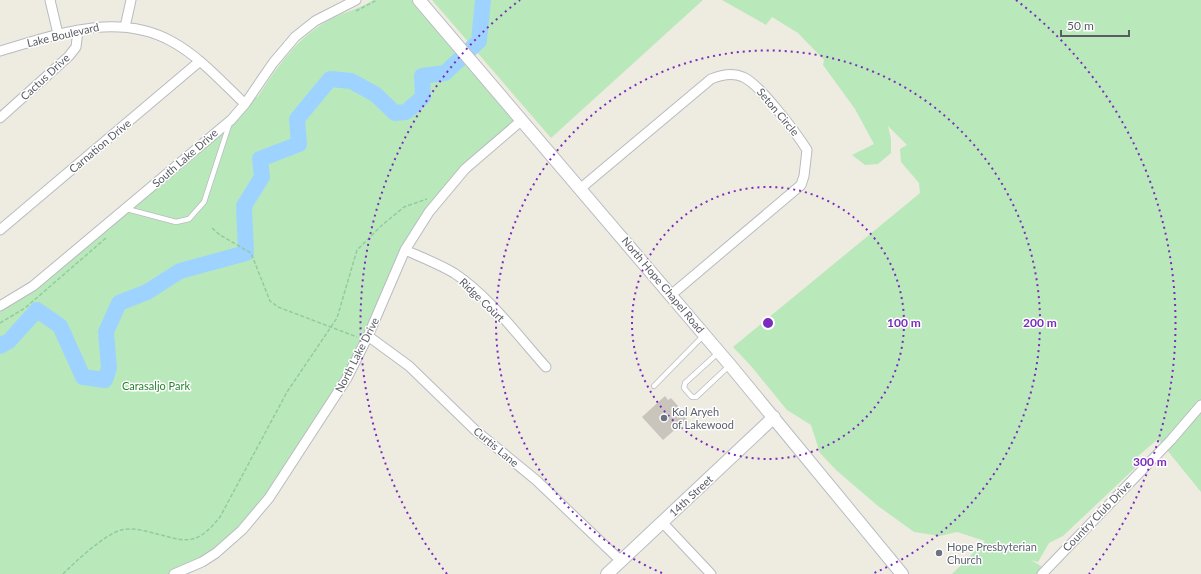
<svg xmlns="http://www.w3.org/2000/svg" width="1201" height="574" viewBox="0 0 1201 574" font-family="Lato,sans-serif">
<style>
.green{fill:#b9e9ba}
.lines{fill:none;stroke-linecap:round;stroke-linejoin:round}
.river{stroke:#9fd3ff;stroke-width:16}
.building{fill:#c9c5bd}
.lane-casing{stroke:#b8bbc1;stroke-width:6}
.street-casing{stroke:#b8bbc1;stroke-width:11}
.secondary-casing{stroke:#b9bdc4;stroke-width:14}
.path{stroke:#92caa3;stroke-width:1.5;stroke-dasharray:4 2;stroke-linecap:butt}
.lane{stroke:#fff;stroke-width:4.5}
.street{stroke:#fff;stroke-width:9}
.secondary{stroke:#fff;stroke-width:12}
.ring{fill:none;stroke:#7b2cbf;stroke-width:2;stroke-dasharray:2 4}
.worship-dot{fill:#6b7280;stroke:#fff;stroke-width:1.5}
.labels{text-anchor:middle;stroke-width:3;stroke-linejoin:round;paint-order:stroke}
.street-label{font-size:11px;fill:#595d63;stroke:#fff}
.park-label{font-size:11px;fill:#2a8230;stroke:#fff}
.worship-label{font-size:11px;fill:#5b616d;stroke:#fff;text-anchor:start}
.centre{fill:#7b2cbf;stroke:#fff;stroke-width:2}
.ring-label{font-size:12px;text-anchor:middle;font-weight:bold;fill:#7b2cbf;stroke:#fff;stroke-width:3;stroke-linejoin:round;paint-order:stroke}
</style>
<rect width="100%" height="100%" fill="#eeebe0"/>
<path class="green" d="M373 0H419L522 120 476 159 405 250 368 336 269 497 230 542 174 574H0V306L33 286 202 143 255 91 257 98C277 67 297 37 331 19 344 12 360 9 373 0Z
M432 0H703L551 138Z
M722 0H1201V492L1158 439 1138 456 1136 467 1063 536 1049 543 1038 562 1031 560 1041 566 1048 574H952L985 541 957 532 940 536 914 532 878 506 836 470 820 453 811 425 787 410 751 366 733 347 920 193 919 183 901 162 900 149 907 145 888 126 891 139V153L878 164 865 165 852 155 874 144 855 109 823 65 824 60 798 33 772 17 766 25Z"/>
<g class="lines">
<path class="river" d="M0 346 9 341 37 310 60 326 83 377 105 380 109 368 106 332 119 303 147 292 180 271 246 253 244 206 262 177 260 159 299 144 297 119 330 79 351 81 375 94 395 113 406 112 423 97 422 76 445 73 479 41 483 0"/>
</g>
<path class="building" d="M665 396 668 400 671 398 685 414 683 415 687 419 663 440 642 417Z"/>
<g class="lines">
<g class="lane-casing">
<path id="lane" d="M127 209 176 222 189 219 204 202 229 125
M719 352 685 383 684 388 692 397H696L730 365
M654 386 704 335"/>
</g>
<g class="street-casing">
<path id="street" d="M50 0 58 34
M125 27 131 0
M0 51C55 35 116 11 171 41 199 56 222 82 245 104
M0 118 69 56 76 47 78 30
M581 188 711 79C721 75 732 72 743 77 760 84 797 134 807 150L804 176 801 185 671 295
M0 230 200 61
M405 250C421 257 439 264 454 273 488 295 519 337 546 367
M0 306 33 286 231 120 245 104 273 63 295 37 315 21 356 0
M368 336 409 366 475 430 536 480 621 561
M662 522 711 574
M174 574 202 562 216 553 242 530 269 498 347 378 368 336 405 250 429 212 465 169 522 120
M1042 574 1171 440 1201 405"/>
</g>
<g class="secondary-casing">
<path id="secondary" d="M419 0 730 365 902 574
M607 574 774 417"/>
</g>
<path class="path" d="M356 11 377 0
M212 228 220 235 251 253 270 301 278 307 357 337
M0 323 25 308 106 238
M63 574C76 561 104 535 121 530 129 528 137 529 145 531 182 539 193 551 220 517L287 392 337 318 357 250 381 226 404 207 427 199"/>
<use href="#lane" class="lane"/>
<use href="#street" class="street"/>
<use href="#secondary" class="secondary"/>
</g>
<g class="ring">
<circle cx="768" cy="323" r="136"/>
<path d="M662 573A272 272 0 1 1 874 573"/>
<path d="M447 574A407 407 0 0 1 520 0M1016 0A407 407 0 0 1 1089 574"/>
</g>
<g class="worship-dot">
<circle cx="664" cy="418" r="4"/>
<circle cx="939" cy="553" r="4"/>
</g>
<g class="labels">
<g class="street-label">
<text transform="translate(63 35) rotate(-13)" y="4">Lake Boulevard</text>
<text transform="translate(45 77) rotate(-43)" y="4">Cactus Drive</text>
<text transform="translate(778 112) rotate(50)" y="4">Seton Circle</text>
<text transform="translate(100 146) rotate(-40)" y="4">Carnation Drive</text>
<text transform="translate(185 158) rotate(-41)" y="4">South Lake Drive</text>
<text transform="translate(663 285) rotate(50)" y="4">North Hope Chapel Road</text>
<text transform="translate(482 300) rotate(44)" y="4">Ridge Court</text>
<text transform="translate(357 355) rotate(-63)" y="4">North Lake Drive</text>
<text transform="translate(496 447) rotate(40)" y="4">Curtis Lane</text>
<text transform="translate(691 496) rotate(-43)" y="4">14th Street</text>
<text transform="translate(1097 516) rotate(-46)" y="4">Country Club Drive</text>
</g>
<g class="park-label">
<text x="156" y="390">Carasaljo Park</text>
</g>
<g class="worship-label">
<text x="672" y="416">Kol Aryeh<tspan x="672" dy="13">of Lakewood</tspan></text>
<text x="947" y="551">Hope Presbyterian<tspan x="947" dy="13">Church</tspan></text>
</g>
</g>
<circle cx="768" cy="323" r="6" class="centre"/>
<g class="ring-label">
<text x="904" y="327">100 m</text>
<text x="1040" y="327">200 m</text>
<text x="1150" y="466">300 m</text>
</g>
<path d="M1061 30v6h68v-6" fill="none" stroke="#595d63" stroke-width="2"/>
<text x="1067" y="30" font-size="12" fill="#595d63" stroke="#ffffff" stroke-width="3" paint-order="stroke">50 m</text>
</svg>
